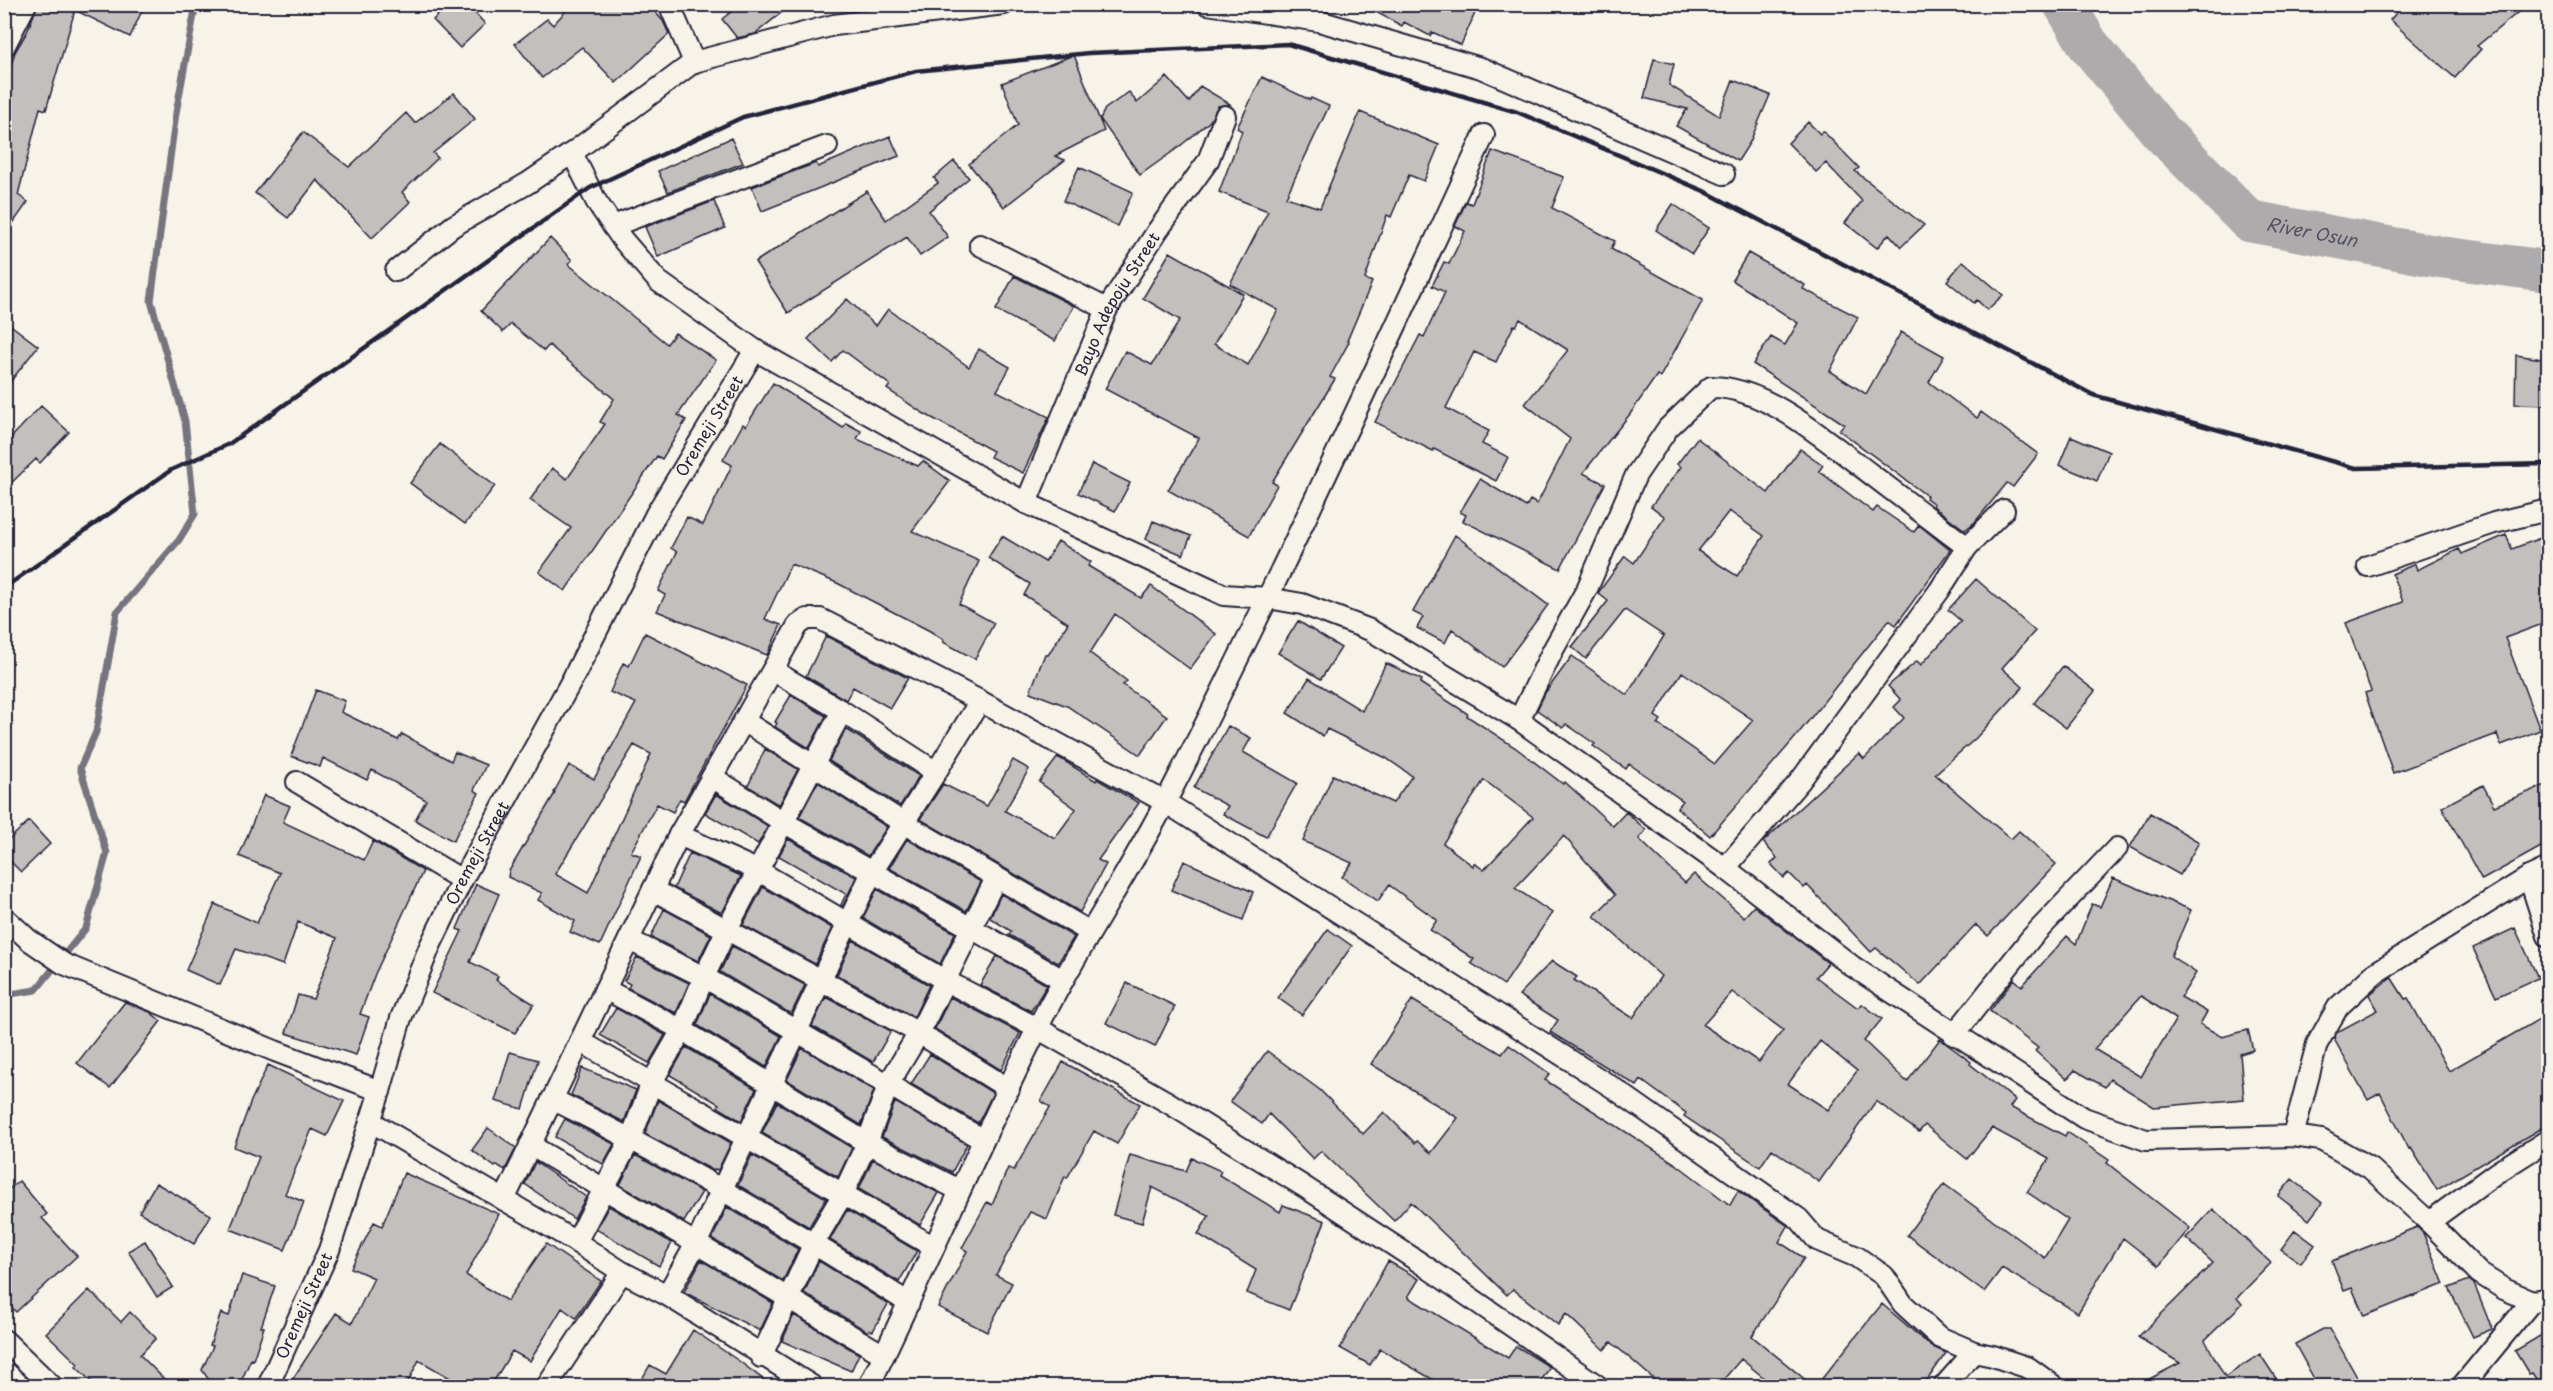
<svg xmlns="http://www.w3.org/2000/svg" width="2553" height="1391" viewBox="0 0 2553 1391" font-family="'Playpen Sans',sans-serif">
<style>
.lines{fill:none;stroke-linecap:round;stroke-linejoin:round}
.stream{stroke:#76747f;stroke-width:7}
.river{stroke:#aeabad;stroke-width:42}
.building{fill:#c2bfbd;stroke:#22223b;stroke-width:1.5;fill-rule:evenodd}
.minor-casing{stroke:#22223b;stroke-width:24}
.minor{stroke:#f7f3e8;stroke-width:20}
.rail{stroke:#22223b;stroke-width:4.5}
.labels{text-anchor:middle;stroke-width:4.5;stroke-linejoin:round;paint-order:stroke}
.street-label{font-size:16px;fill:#22223b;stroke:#f7f3e8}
.water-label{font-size:18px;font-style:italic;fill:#535263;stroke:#f7f3e8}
</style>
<rect width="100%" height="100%" fill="#f7f3e8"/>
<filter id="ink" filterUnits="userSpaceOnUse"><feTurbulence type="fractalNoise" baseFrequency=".0167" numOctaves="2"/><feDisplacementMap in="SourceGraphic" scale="12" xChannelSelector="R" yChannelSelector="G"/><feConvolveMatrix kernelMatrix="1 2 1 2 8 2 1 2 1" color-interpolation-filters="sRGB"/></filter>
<g filter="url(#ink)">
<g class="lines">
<path class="stream" d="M4 995 36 990 86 928 107 853 80 768 96 732 117 612 179 540 195 514 185 421 151 301 176 113 196 4"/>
<path class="river" id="s1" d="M2064 4 2088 44 2161 132 2249 221 2440 257 2548 271"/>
</g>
<path class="building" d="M38 4H145L130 37 75 10 46 110 40 108 18 195 28 202 4 236V89L15 52 27 32Z
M449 4H467L485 24 460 48 433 20Z
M572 4H648L663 21 669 34 616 83 582 47 542 78 515 44 547 19 553 25Z
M741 4H792L755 34 737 38 722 19Z
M1361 4H1479L1461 45 1432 32 1430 36 1404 22 1402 26Z
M2404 4H2528L2477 46 2481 49 2455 78 2390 20Z
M1074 55 1104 131 1055 156 1065 160 1004 207 969 164 1018 125 1002 83Z
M1654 59 1674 64 1669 85 1719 116 1733 80 1770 95 1750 142 1738 161 1676 126 1687 109 1644 98Z
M1167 77 1189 102 1200 86 1230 104 1218 106 1210 121 1179 147 1140 175 1100 119 1105 109 1129 92 1137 103Z
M1262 77 1310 100 1311 98 1329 106 1286 197 1320 208 1360 112 1439 145 1424 181 1409 175 1391 217 1387 215 1365 279 1372 282 1347 341 1349 342 1330 377 1335 379 1272 482 1277 485 1249 536 1168 490 1199 438 1105 389 1125 351 1152 365 1180 320 1143 298 1170 252 1243 294 1214 344 1248 365 1278 310 1230 284 1268 211 1219 192 1242 131 1237 128Z
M454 93 475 119 433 153 438 158 402 192 410 202 372 238 317 180 288 218 255 193 303 132 349 167 406 113 415 123Z
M1808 122 1820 134 1823 131 1859 168 1855 171 1924 225 1901 247 1889 234 1877 248 1845 223 1862 201 1826 163 1816 172 1788 143Z
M890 136 899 156 762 211 752 187 816 163 818 167Z
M731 138 743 163 668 192 658 171Z
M1492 151 1564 177 1552 208 1615 241 1611 249 1703 300 1660 377 1657 375 1630 414 1583 473 1605 484 1560 569 1463 521 1466 515 1460 512 1480 479 1526 507 1530 500 1537 504 1570 439 1525 404 1568 350 1520 319 1516 326 1514 325 1496 362 1474 352 1446 408 1489 431 1482 444 1508 457 1496 481 1434 449 1433 451 1375 422 1420 335 1424 337 1445 292 1432 286 1444 262 1449 264 1465 231 1455 226 1466 202 1472 204Z
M954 161 969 178 929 211 948 237 920 256 907 237 788 313 755 262 867 191 886 220 938 183 934 178Z
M1079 167 1133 192 1117 226 1063 201Z
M714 201 725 228 658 257 645 227Z
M1673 204 1709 228 1692 254 1656 230Z
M550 238 572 260 568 264 667 344 675 333 716 360 678 415 686 420 662 459 657 456 565 591 539 572 571 528 530 500 552 468 567 479 605 424 600 422 614 399 549 345 544 351 511 324 503 332 481 311Z
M1748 253 1805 285 1803 289 1858 317 1830 371 1866 394 1901 332 1944 356 1929 382 1977 418 1981 412 2038 454 2013 487 2007 483 1975 522 1965 530 1933 506 1934 504 1926 498 1927 496 1839 430 1844 424 1753 364 1771 337 1785 345 1798 323 1732 280Z
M1963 261 2003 295 1987 310 1977 300 1974 303 1947 281Z
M1014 276 1074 306 1055 341 996 310Z
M847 299 876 326 888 309 969 367 979 349 1010 367 997 391 1049 417 1023 473 990 457 993 451 923 413 887 389 890 385 843 350 832 362 808 339Z
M4 320 38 346 4 390Z
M2516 355 2548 360 2545 379H2548V405L2515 404Z
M773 383 843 428 846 423 861 431 857 439 918 466 923 461 950 481 912 531 979 561 959 604 994 623 975 659 943 642 944 640 930 631 837 583 791 564 765 619 781 625 767 655 657 611 665 595 658 591 677 552 671 548 687 517 703 525 732 465 723 460 743 424 746 426Z
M41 406 69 432 40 463 36 459 4 490V445Z
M2071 436 2109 452 2097 481 2059 465Z
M1697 438 1768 493 1800 449 1823 465 1819 471 1873 512 1877 507 1914 532 1919 525 1950 550 1896 625 1889 620 1794 739 1710 836 1677 808 1683 801 1629 764 1626 769 1593 746 1595 744 1566 724 1563 728 1537 710 1545 693 1572 656 1627 695 1664 636 1625 610 1586 659 1572 647 1608 601 1598 593 1625 556 1634 563 1665 517 1651 506 1681 467 1677 464ZM1729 511 1764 536 1737 576 1698 551ZM1682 672 1753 720 1715 764 1658 724 1661 720 1655 716Z
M440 444 495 486 465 524 410 483Z
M1092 464 1130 483 1115 511 1078 493Z
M1153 521 1191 536 1183 555 1146 539Z
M1455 535 1548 605 1502 667 1452 629 1445 643 1417 628 1423 617 1413 612Z
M2506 535 2512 549 2548 535V622L2505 638 2540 730 2501 745 2497 734 2393 773 2365 693 2371 691 2346 623 2403 602 2392 574 2415 564 2417 570 2459 549 2462 554Z
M1002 536 1045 562 1058 541 1091 562 1088 566 1141 598 1151 586 1216 634 1190 669 1115 614 1090 653 1127 681 1123 685 1167 716 1140 755 1067 706 1030 692 1045 654 1048 655 1068 623 1024 595 1030 584 988 558Z
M1976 579 2035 631 2002 668 2023 687 1975 739 1935 774 2011 839 2019 831 2056 864 1988 936 1976 925 1920 985 1876 948 1871 952 1807 885 1804 888 1789 873 1784 878 1771 864 1777 858 1763 842 1859 753 1864 759 1904 718 1894 707 1901 700 1888 686 1917 661 1921 665 1961 621 1948 610Z
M1298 621 1341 648 1321 679 1278 653Z
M645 633 747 685 684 801 680 799 673 812 657 804 631 852 641 856 600 945 570 932 575 921 538 900 542 893 508 877 509 871 555 793 554 792 569 765 594 779 636 703 610 692 623 663 629 666ZM634 745 651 754 588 893 555 874Z
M826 636 908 678 890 708 853 687 846 700 806 676Z
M1386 663 1422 680 1420 683 1468 714 1467 716 1516 748 1563 784 1565 782 1613 826 1626 812 1646 830 1639 839 1685 883 1694 874 1744 917 1754 906 1828 963 1816 977 1858 1008 1862 1004 1882 1019 1864 1041 1907 1082 1940 1039 1971 1062 1970 1064 2015 1100 2010 1107 2065 1136 2067 1132 2109 1160 2107 1163 2190 1228 2159 1266 2123 1238 2078 1313 2002 1268 1984 1292 1907 1235 1944 1184 2045 1258 2068 1220 2027 1192 2049 1159 1992 1128 1967 1159 1925 1125 1919 1132 1876 1101 1819 1182 1772 1149 1760 1167 1684 1116 1686 1113 1641 1080 1637 1086 1550 1032 1558 1020 1519 995 1552 961 1577 977 1574 980 1633 1018 1661 976 1594 916 1615 895 1564 836 1515 888 1552 913 1504 985 1471 963 1474 959 1430 930 1437 920 1389 885 1378 901 1342 877 1352 863 1303 841 1333 775 1393 803 1412 776 1386 758 1327 729 1323 736 1287 713 1309 678 1362 711ZM1484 780 1533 817 1484 870 1474 863 1473 866 1443 843ZM1732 992 1783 1030 1759 1062 1703 1025ZM1820 1041 1857 1071 1828 1110 1788 1084Z
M2063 666 2095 691 2066 728 2034 703Z
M316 690 345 701 341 712 398 740 402 734 451 761 455 752 486 765 474 790 479 793 453 841 415 820 426 800 372 770 367 780 323 758 320 767 291 756Z
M791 695 826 716 809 748 775 727 777 723 775 722Z
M1228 726 1251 738 1243 752 1297 783 1266 837 1223 814 1228 806 1194 788Z
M846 729 919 776 900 806 829 761Z
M765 749 798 769 779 805 748 786Z
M1058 757 1096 781 1097 779 1139 803 1098 860 1106 864 1080 912 920 819 943 784 987 806 1013 760 1029 769 1005 811 1055 838 1076 809 1039 782Z
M818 782 887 827 868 856 799 817Z
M2548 784V843L2482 880 2442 807 2483 785 2494 806Z
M716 794 768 826 758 844 705 813Z
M264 795 290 806 283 822 364 860 373 841 423 871 375 974 360 1014 369 1017 356 1055 286 1033 298 995 313 999 337 938 298 922 283 965 236 949 220 985 186 970 215 904 257 923 280 873 239 856Z
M2150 813 2199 842 2180 875 2130 847Z
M29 821 50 844 21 872 4 855V844Z
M788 839 856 877 843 906 841 905 846 894 779 856Z
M907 839 981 882 966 911 889 868Z
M690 853 741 876 722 913 674 888Z
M1184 861 1253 892 1243 920 1171 890Z
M2113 878 2191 910 2171 956 2196 973 2181 997 2207 1012 2200 1024 2222 1037 2248 1030 2253 1050 2240 1054 2244 1099 2154 1107 2110 1079 2105 1087 2075 1070 2067 1079 2035 1051 2038 1048 1990 1011 2014 979 2022 986 2067 936 2076 944 2092 904 2100 907ZM2141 996 2176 1019 2141 1077 2094 1049Z
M476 884 499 894 470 962 498 976 496 980 534 1004 515 1033 432 993 462 931 457 929Z
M763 887 832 928 815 964 743 925Z
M877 889 955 933 940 964 863 918Z
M1001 894 1074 937 1058 963 1009 935 1011 931 990 918Z
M664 909 711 935 698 961 651 937Z
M2515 928 2538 978 2496 997 2473 948Z
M1328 929 1352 946 1302 1015 1278 998Z
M853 940 929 985 914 1017 837 975Z
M732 946 805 985 791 1014 720 972Z
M997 956 1047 985 1031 1011 980 985Z
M637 957 689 983 676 1013 628 988 630 984 624 981Z
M2391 977 2405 999 2408 998 2449 1071 2548 1014V1124L2437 1190 2411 1148 2409 1149 2380 1093 2368 1100 2334 1039 2337 1032 2378 1010 2369 995Z
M1127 983 1175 1006 1155 1047 1106 1023Z
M710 994 781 1036 766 1067 697 1025Z
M826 997 891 1031 873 1062 812 1026Z
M950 997 1020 1033 1001 1070 935 1029Z
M1412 1000 1502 1054 1509 1045 1550 1074 1545 1080 1676 1164 1730 1205 1738 1191 1788 1226 1779 1242 1804 1258 1752 1336 1813 1386H1774L1741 1359 1718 1386H1662L1611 1342 1604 1350 1566 1314 1558 1325 1513 1289 1507 1295 1411 1202 1394 1221 1321 1151 1313 1159 1269 1114 1262 1124 1230 1101 1267 1051 1320 1090 1363 1134 1384 1112 1415 1143 1417 1141 1431 1153 1458 1118 1371 1064Z
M125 1002 150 1012 161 1021 110 1088 77 1063Z
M616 1008 665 1035 649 1063 600 1035Z
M686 1047 756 1089 741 1121 718 1107 719 1104 670 1075Z
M802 1048 874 1090 861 1125 787 1080Z
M510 1052 538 1060 523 1109 495 1101Z
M930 1054 993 1093 978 1123 911 1084Z
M1063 1062 1140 1104 1117 1144 1094 1131 1067 1178 1065 1176 1047 1219 1030 1212 996 1275 1012 1283 987 1332 938 1307 967 1251 962 1248 987 1202 992 1205 1008 1168 1014 1170 1050 1107 1041 1101Z
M268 1065 344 1101 327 1136 312 1129 285 1194 304 1202 285 1250 230 1229 259 1157 234 1147 251 1101Z
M582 1068 636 1090 624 1122 571 1095Z
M658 1100 731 1143 718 1170 715 1169 714 1171 645 1134Z
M777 1102 852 1148 838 1177 762 1133Z
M895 1102 967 1144 952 1172 882 1137Z
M565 1119 614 1144 603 1164 555 1137Z
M488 1128 516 1148 505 1170 497 1165 495 1167 472 1150Z
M635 1155 702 1192 684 1222 620 1185Z
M752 1155 826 1198 809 1227 738 1185Z
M1130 1155 1186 1171 1192 1158 1221 1171 1219 1175 1280 1212 1283 1205 1325 1221 1289 1310 1247 1293 1256 1270 1198 1234 1209 1216 1152 1187 1142 1223 1113 1215Z
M873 1159 939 1193 920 1225 859 1189Z
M535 1162 586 1197 574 1219 525 1184Z
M404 1173 499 1214 466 1275 507 1301 546 1244 601 1281 576 1318 562 1308 530 1361 512 1351 491 1386H464L419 1360 406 1386H288L336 1313 352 1323 374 1278 351 1268 374 1222 382 1226Z
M2292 1179 2322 1203 2309 1220 2278 1196Z
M19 1181 47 1214 42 1218 77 1256 16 1312 4 1300V1193Z
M156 1183 211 1215 194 1244 139 1212Z
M609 1206 672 1243 659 1266 596 1229Z
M727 1207 798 1249 783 1281 712 1239Z
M2213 1209 2271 1263 2237 1298 2242 1304 2205 1340 2225 1377 2260 1354 2281 1386H2136L2180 1363 2138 1337 2213 1263 2186 1238Z
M847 1210 917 1251 899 1282 830 1240Z
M2417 1227 2423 1233 2444 1284 2364 1316 2352 1288 2344 1291 2332 1261Z
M2295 1230 2315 1245 2301 1263 2281 1249Z
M145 1241 173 1287 157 1297 128 1251Z
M701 1260 773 1303 760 1331 684 1292Z
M819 1261 888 1304 873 1331 869 1330 868 1332 804 1293Z
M1388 1261 1419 1279 1408 1297 1508 1358 1516 1346 1550 1367 1538 1386H1444L1380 1349 1370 1365 1340 1348Z
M242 1275 275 1286 261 1327H264L253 1360 251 1359 239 1386H213L202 1370 213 1346 210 1345 221 1313 229 1316Z
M2469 1280 2474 1284 2492 1329 2473 1337 2449 1288Z
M89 1290 121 1322 130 1312 156 1338 140 1355 171 1386H96L76 1367 78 1364 46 1333Z
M1882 1304 1931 1346 1946 1353 1923 1386H1816Z
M794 1315 859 1354 851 1371 782 1341Z
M2323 1329H2330L2362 1386H2318L2295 1344Z
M693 1330 739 1361 772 1386H638L650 1365 666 1374Z
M2548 1331V1386H2541L2532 1373 2529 1374 2515 1351Z"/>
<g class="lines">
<g class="minor-casing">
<g id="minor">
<path d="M669 4 694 62"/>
<path d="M1207 4 1319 21 1481 68 1724 174"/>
<path d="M4 47 26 4"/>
<path d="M572 153 596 201 622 239 658 281 755 350 1026 503 1224 595 1268 598 1302 604 1370 630 1519 720 1725 868 1852 966 2084 1118 2146 1140 2293 1136 2321 1140 2370 1168 2429 1222 2479 1273 2504 1289 2532 1301 2548 1299"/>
<path d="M613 226 827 146"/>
<path d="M980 245 1107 309"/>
<path d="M396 271 453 226 528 183 572 153 694 62 834 25 1004 4"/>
<path id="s2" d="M1026 503 1107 309 1158 230 1208 161 1225 116"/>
<path d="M2368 566 2494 523 2548 510"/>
<path d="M774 671 842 711 936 772 980 701"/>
<path d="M1519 720 1553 650 1587 589 1636 475 1668 428 1711 387C1766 386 1829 443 1872 475 1904 499 1935 523 1967 547"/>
<path d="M744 721 902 822 1090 932"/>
<path d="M712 777 785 823 1063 980"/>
<path d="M297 782 462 880"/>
<path d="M679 835 759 871 946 981 1037 1028 1169 1103 1303 1186 1422 1264 1598 1386"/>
<path d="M1725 868 1800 781 1939 591 1967 547 2004 510"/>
<path d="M2529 877 2548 936"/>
<path d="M653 890 919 1033 1009 1089"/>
<path d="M4 917 29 940 64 964 275 1051 380 1091"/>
<path d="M629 940 704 977 983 1140"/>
<path d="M605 989 682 1030 867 1143 959 1190"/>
<path d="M1954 1035 2031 938 2117 848"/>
<path d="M580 1041 934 1247"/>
<path d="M552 1099C676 1160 793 1230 909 1303"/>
<path d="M370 1121 576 1242 622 1272 667 1295 812 1386"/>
<path d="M2293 1136 2317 1044 2338 1007 2375 973 2529 877 2548 868"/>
<path d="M530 1145 884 1355"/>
<path d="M504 1200 679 835 798 625 807 619H820L980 701 1165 802 1612 1087 1799 1219 1817 1240 1857 1257 1884 1276 1903 1304 1939 1337 1974 1352 1993 1356 2029 1368 2054 1386"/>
<path d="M2429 1222 2496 1173 2548 1140"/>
<path d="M576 1242 631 1138 652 1082 682 1030 704 977 727 929 842 711"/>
<path d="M667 1295 697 1242 872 872 936 772"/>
<path d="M4 1340 52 1386"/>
<path d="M761 1357 814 1243 843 1194 867 1143 889 1083 919 1033 996 878"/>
<path id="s3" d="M268 1386 329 1250 380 1091 401 1018 430 946 462 880 572 680 656 514 755 350"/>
<path d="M547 1386 622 1272"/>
<path d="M869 1386C927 1267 979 1144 1039 1025 1078 948 1127 876 1167 799 1280 581 1381 357 1484 135"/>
<path d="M1944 1386 1974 1352"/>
<path d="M2462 1386 2532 1301"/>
</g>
</g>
<use href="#minor" class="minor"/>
<path class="rail" d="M4 588 171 470 229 444 590 188 743 117 916 71 1089 53 1288 44 1517 112 1704 191 2093 395 2356 468 2548 464"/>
</g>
</g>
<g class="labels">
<g class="street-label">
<text dy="6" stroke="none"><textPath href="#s2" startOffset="219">Bayo Adepoju Street</textPath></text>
<text dy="6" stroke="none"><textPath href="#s3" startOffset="1060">Oremeji Street</textPath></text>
<text dy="6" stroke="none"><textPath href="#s3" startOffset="574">Oremeji Street</textPath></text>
<text dy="6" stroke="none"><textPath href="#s3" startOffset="88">Oremeji Street</textPath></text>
</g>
<g class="water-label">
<text dy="6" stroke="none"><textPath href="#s1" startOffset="350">River Osun</textPath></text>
</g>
</g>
<rect width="2553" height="1391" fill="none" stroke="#f7f3e8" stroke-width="24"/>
<rect x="12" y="12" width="2529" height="1367" fill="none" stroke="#22223b" stroke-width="2" filter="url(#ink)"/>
</svg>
